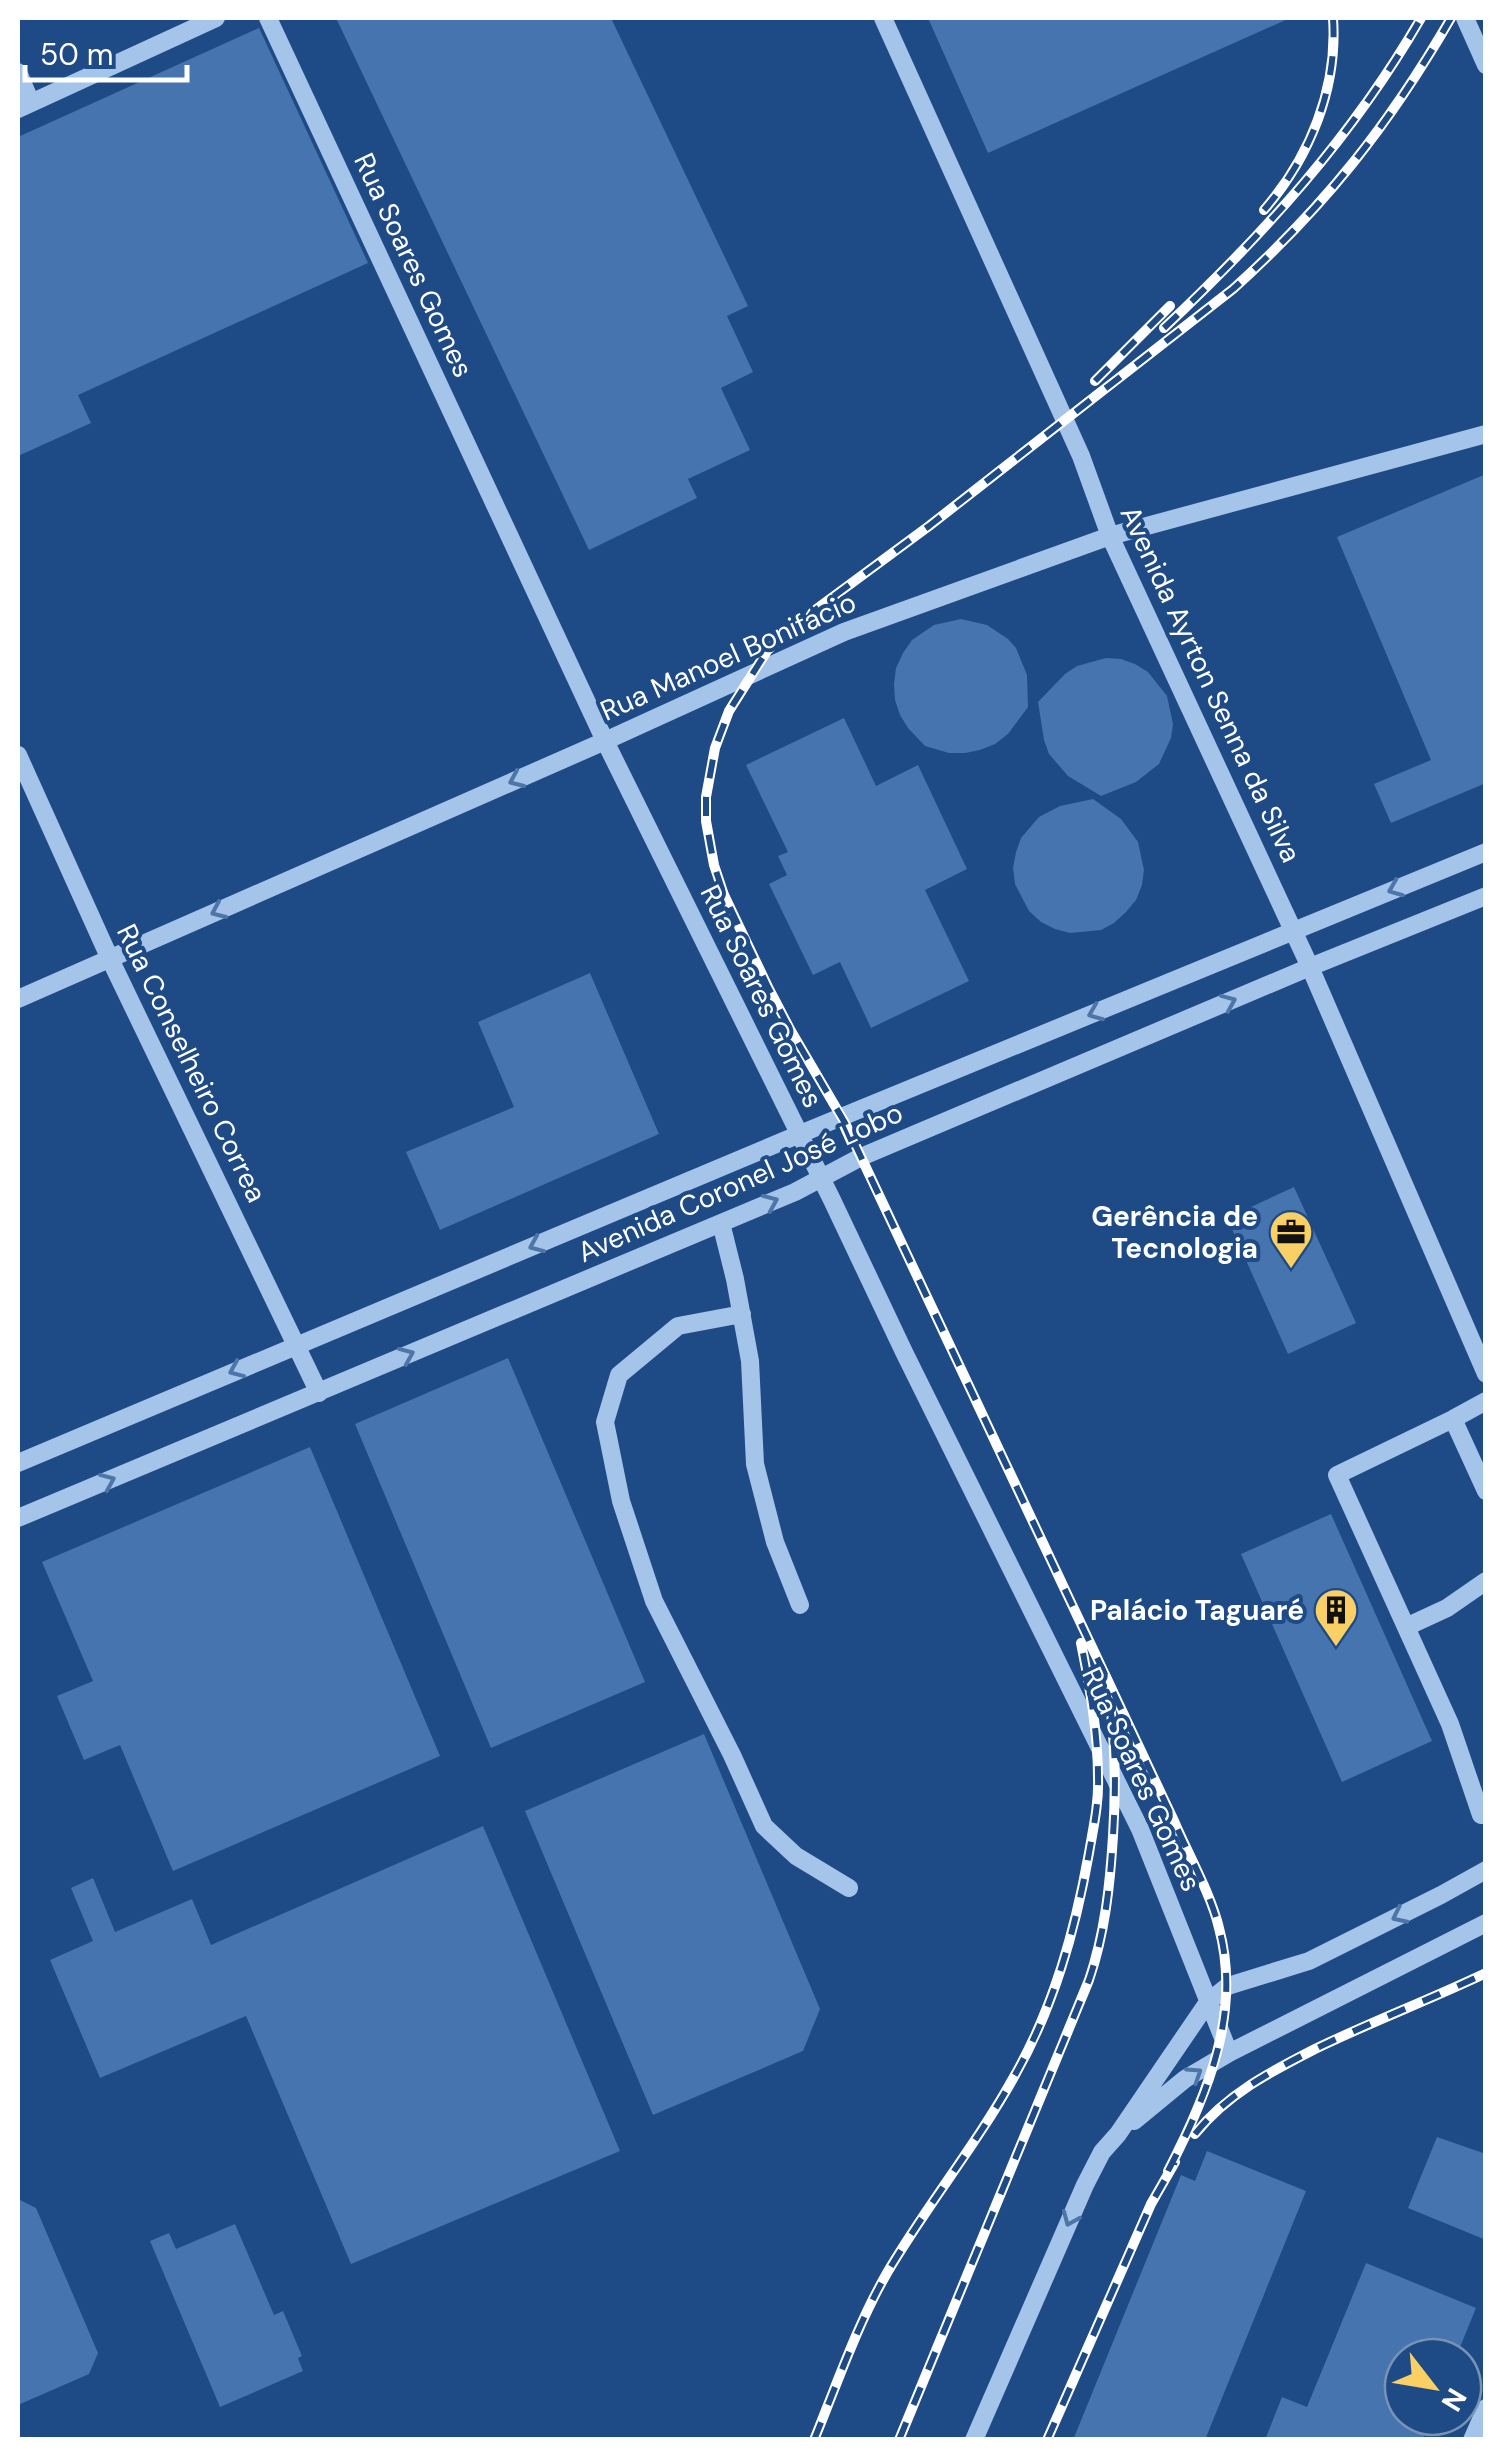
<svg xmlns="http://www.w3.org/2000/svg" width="1503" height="2457" viewBox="0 0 1503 2457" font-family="'DM Sans',sans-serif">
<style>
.building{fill:#4674ae}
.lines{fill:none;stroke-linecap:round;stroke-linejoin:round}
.minor{stroke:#a5c4ea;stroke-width:18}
.rail-casing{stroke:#fff;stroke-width:10}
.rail{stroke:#1e4a85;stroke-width:6;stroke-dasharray:19;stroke-linecap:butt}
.oneway{stroke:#4d75a8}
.labels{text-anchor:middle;stroke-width:8;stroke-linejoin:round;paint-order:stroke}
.street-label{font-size:28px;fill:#fff;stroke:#1e4a85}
.poi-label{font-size:28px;font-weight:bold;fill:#fff;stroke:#1e4a85;text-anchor:end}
</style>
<rect width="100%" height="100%" fill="#1e4a85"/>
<path class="building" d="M336 18H611L748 306 727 316 753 372 721 388 750 450 688 479 697 498 589 550Z
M928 18H1290L988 153Z
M259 28 368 263 78 395 91 423 18 456V137Z
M1486 474V783L1391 823 1374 784 1431 760 1337 537Z
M961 619 987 625 1008 639 1016 648 1027 675 1028 707 1008 734 995 744 980 750 965 753H949L925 746 908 728 900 715 895 700 894 684 896 668 903 653 912 640 934 625Z
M1106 658 1121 659 1135 664 1148 672 1167 696 1173 724 1171 738 1159 764 1136 782 1101 796 1068 776 1049 754 1044 740 1038 702 1065 674 1077 666Z
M844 718 876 786 918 765 967 869 925 890 969 981 871 1028 840 962 813 975 769 884 787 875 778 856 788 852 746 765Z
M1093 799 1121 819 1138 842 1144 870 1142 885 1136 900 1126 912 1114 923 1101 930 1070 933 1055 929 1041 922 1029 911 1015 884 1013 868 1016 852 1021 838 1039 817 1060 806Z
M590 973 659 1134 440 1230 406 1152 514 1107 478 1022Z
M1294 1187 1356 1323 1288 1354 1227 1218Z
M508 1358 645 1682 491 1748 355 1424Z
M310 1447 440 1756 173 1871 120 1745 84 1760 57 1696 93 1681 42 1562Z
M1331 1514 1432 1741 1342 1782 1241 1554Z
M704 1734 820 2009 803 2051 653 2115 525 1811Z
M483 1826 620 2151 351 2264 246 2016 100 2078 50 1960 93 1941 71 1888 93 1878 115 1932 192 1899 211 1945Z
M1437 2137 1486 2154V2240L1408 2208Z
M1207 2151 1306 2191 1205 2440H1073L1181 2175 1195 2181Z
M18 2199 36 2208 98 2353 89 2374 18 2405Z
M235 2224 274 2315 283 2311 302 2356 298 2358 303 2371 220 2407 150 2241 169 2233 176 2249Z
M1366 2263 1476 2308 1456 2357H1403V2417H1432L1422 2440H1265L1282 2397 1307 2407Z"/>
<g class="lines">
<path class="minor" d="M268 18 605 741 832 1200 904 1352 1140 1829 1229 2053
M883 18 1081 456 1110 536 1310 967 1486 1374
M1465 18 1486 65
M18 72 31 103
M18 109 216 18
M18 755 110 959 319 1393
M18 999 605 741 844 632 1110 536 1486 434
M721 1223 735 1279 750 1361 755 1464 775 1542 800 1605
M742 1314 678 1326 619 1375 605 1422 621 1501 654 1601 732 1755 764 1826 796 1856 849 1888
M1453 1419 1486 1491
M18 1463 800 1134 1486 852
M18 1518 795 1192 861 1157 1310 967 1486 896
M1406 1627 1447 1608 1486 1581
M1481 1815 1450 1724 1337 1475 1453 1419 1486 1401
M1134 2121 1185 2079 1229 2053 1486 1923
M974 2440 1085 2185 1102 2152 1118 2134 1208 2002 1228 1986 1309 1961 1441 1895 1486 1870
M1472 2440 1486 2408"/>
<g class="rail-casing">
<path id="rail" d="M1264 210C1310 157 1338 88 1333 18
M1164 328C1263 235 1353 136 1421 18
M1095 381 1170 306
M1195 2134C1227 2094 1270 2072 1315 2049 1371 2022 1429 2000 1486 1973
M1168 2171C1207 2096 1242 2013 1219 1928 1211 1894 1188 1854 1174 1821L861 1157 845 1123 791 1031 768 987 724 895 714 865 706 821V797L715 748 729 711 767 651 788 630 929 526 1233 289C1325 206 1389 125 1451 18
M814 2440C837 2384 857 2325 887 2273 927 2205 977 2144 1015 2075 1054 2006 1075 1931 1089 1853 1093 1829 1099 1804 1098 1778 1098 1733 1090 1688 1081 1643
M899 2440 1089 1980C1105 1933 1110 1885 1113 1836 1116 1788 1116 1745 1109 1697
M1047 2440 1151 2204 1175 2162"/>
</g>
<use href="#rail" class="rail"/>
</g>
<defs><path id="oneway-chevron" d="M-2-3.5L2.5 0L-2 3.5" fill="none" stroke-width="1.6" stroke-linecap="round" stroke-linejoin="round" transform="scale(2.5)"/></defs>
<g class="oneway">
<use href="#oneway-chevron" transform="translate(516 780) rotate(156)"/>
<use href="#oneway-chevron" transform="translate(1395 889) rotate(158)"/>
<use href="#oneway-chevron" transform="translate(218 911) rotate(156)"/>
<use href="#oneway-chevron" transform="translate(1229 1002) rotate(-23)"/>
<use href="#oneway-chevron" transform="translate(1095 1013) rotate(158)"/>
<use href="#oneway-chevron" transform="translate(771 1202) rotate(-23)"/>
<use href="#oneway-chevron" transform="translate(536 1245) rotate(157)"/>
<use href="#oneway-chevron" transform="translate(407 1355) rotate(-23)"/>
<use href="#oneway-chevron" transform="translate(236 1370) rotate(157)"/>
<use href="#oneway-chevron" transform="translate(108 1481) rotate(-23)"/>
<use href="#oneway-chevron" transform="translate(1399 1916) rotate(154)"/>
<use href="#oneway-chevron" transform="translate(1195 2074) rotate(-33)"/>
<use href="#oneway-chevron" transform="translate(1070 2219) rotate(113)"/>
</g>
<defs>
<g id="office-pin" transform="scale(2.25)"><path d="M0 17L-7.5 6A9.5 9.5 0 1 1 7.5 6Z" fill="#facf64" stroke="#1e4a85"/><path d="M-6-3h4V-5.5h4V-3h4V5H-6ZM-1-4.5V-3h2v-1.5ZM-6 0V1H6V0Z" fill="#111"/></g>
<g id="building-pin" transform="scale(2.25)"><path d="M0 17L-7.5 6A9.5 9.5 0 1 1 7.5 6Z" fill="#facf64" stroke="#1e4a85"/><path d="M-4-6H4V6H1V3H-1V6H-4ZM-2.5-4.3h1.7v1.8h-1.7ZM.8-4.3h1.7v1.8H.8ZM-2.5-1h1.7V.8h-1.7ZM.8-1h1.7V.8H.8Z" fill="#111"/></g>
</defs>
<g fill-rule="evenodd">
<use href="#office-pin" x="1291" y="1232"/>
<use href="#building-pin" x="1336" y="1610"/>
</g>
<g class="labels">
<g class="street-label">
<text transform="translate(414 265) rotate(65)" y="10">Rua Soares Gomes</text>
<text transform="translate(728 656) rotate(-24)" y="10">Rua Manoel Bonifácio</text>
<text transform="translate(1211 684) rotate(65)" y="10">Avenida Ayrton Senna da Silva</text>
<text transform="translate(762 996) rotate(64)" y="10">Rua Soares Gomes</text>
<text transform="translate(192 1063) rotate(64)" y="10">Rua Conselheiro Correa</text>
<text transform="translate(740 1182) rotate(-24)" y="10">Avenida Coronel José Lobo</text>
<text transform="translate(1142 1779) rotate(65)" y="10">Rua Soares Gomes</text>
</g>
<g class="poi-label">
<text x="1258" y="1226">Gerência de<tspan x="1258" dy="32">Tecnologia</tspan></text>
<text x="1304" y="1620">Palácio Taguaré</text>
</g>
</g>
<rect width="1503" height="2457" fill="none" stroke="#ffffff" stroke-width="40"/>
<g transform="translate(1433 2387) rotate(121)"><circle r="48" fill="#1e4a85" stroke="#7892b6" stroke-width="2.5"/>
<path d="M0-8L18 38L0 25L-18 38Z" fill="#facf64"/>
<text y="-15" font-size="28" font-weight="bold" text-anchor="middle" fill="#ffffff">N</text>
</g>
<path d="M25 65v15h162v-15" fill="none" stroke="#ffffff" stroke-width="5"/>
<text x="40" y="65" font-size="30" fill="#ffffff" stroke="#1e4a85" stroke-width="8" paint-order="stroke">50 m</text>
</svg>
